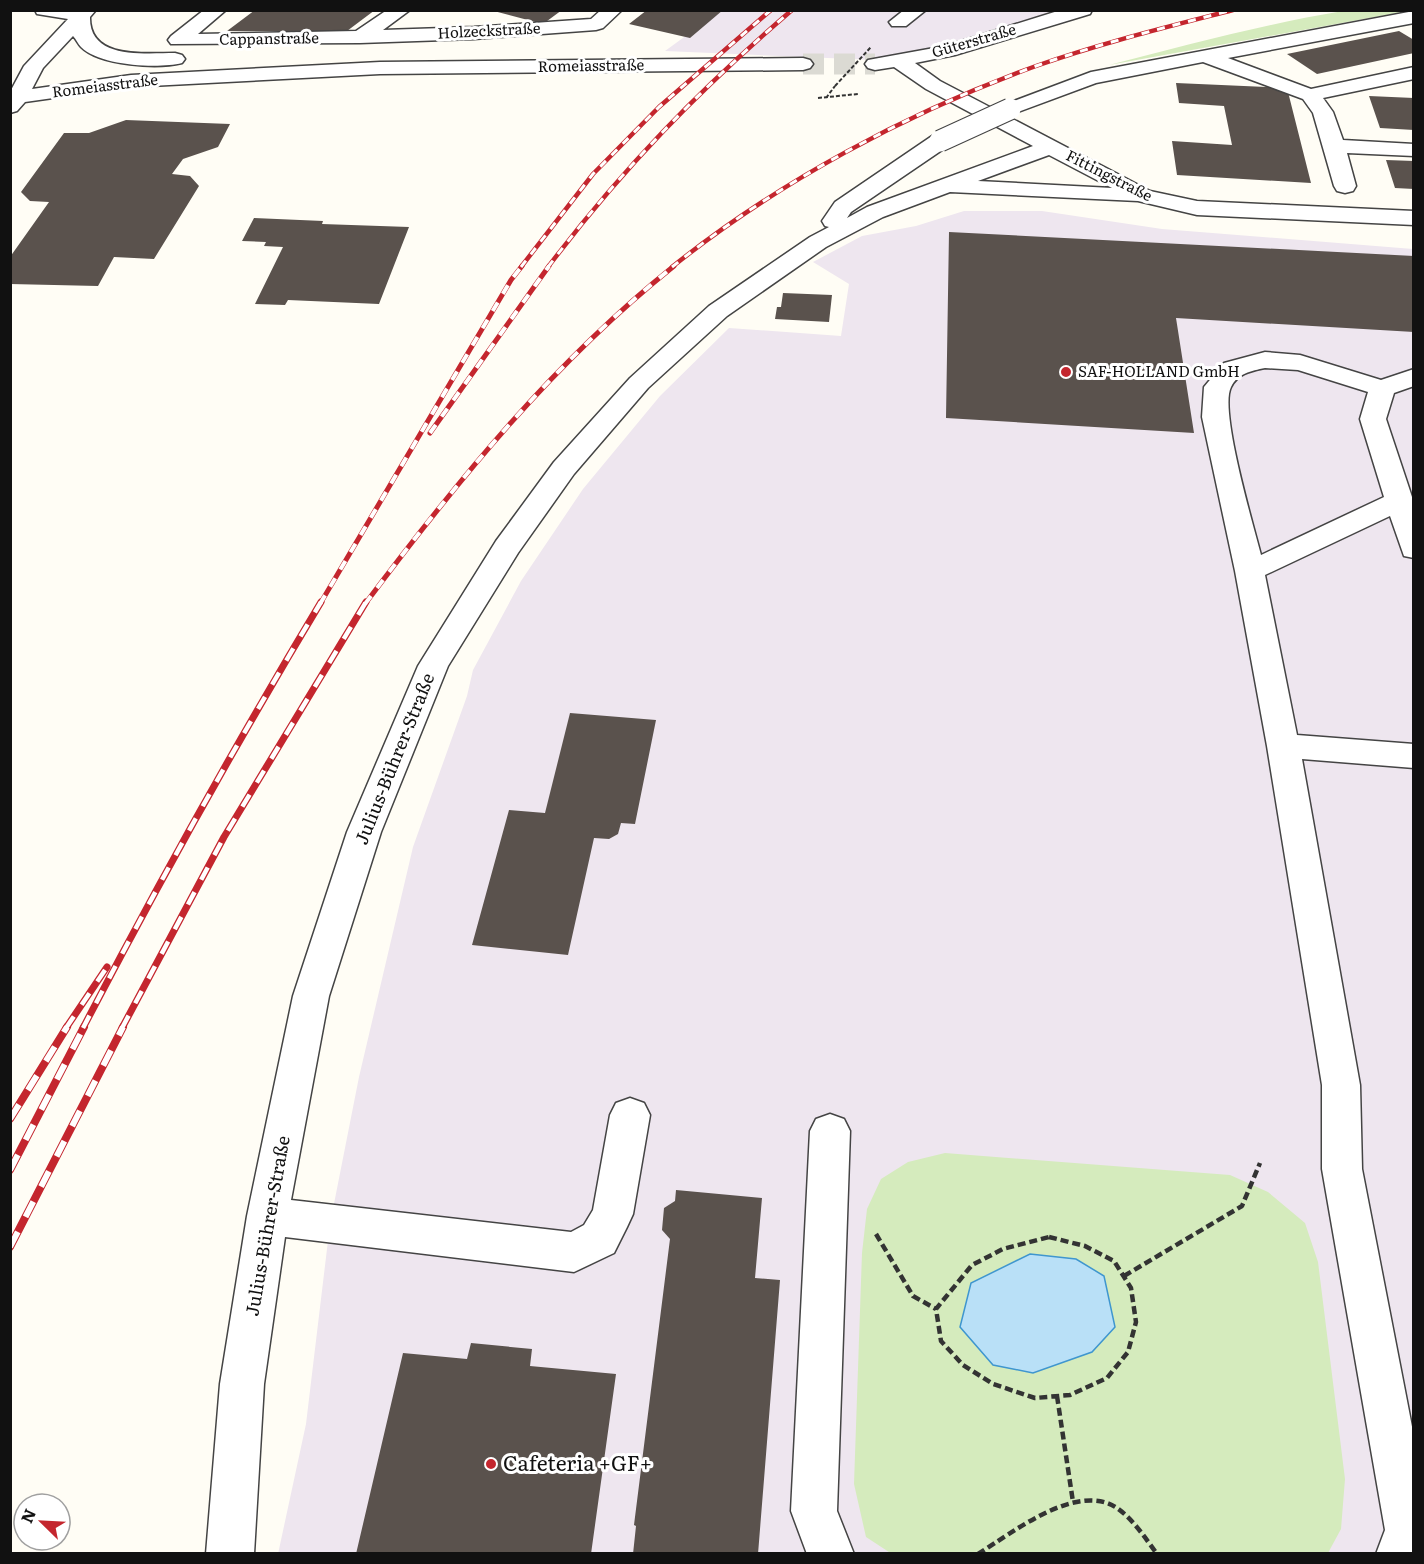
<svg xmlns="http://www.w3.org/2000/svg" width="1424" height="1564" viewBox="0 0 1424 1564" font-family="Literata,serif">
<style>
.industrial{fill:#eee6ef}
.green{fill:#d5ebbd}
.water{fill:#b9e0f7;stroke:#3f96cf;stroke-width:1.5}
.building{fill:#5a524d}
.lines{fill:none;stroke-linecap:round;stroke-linejoin:round}
.minor-tunnel{stroke:#dbdad3;stroke-width:21;stroke-dasharray:21 10;stroke-linecap:butt}
.minor-casing{stroke:#444;stroke-width:3}
.path-far1{stroke:#333;stroke-width:2;stroke-dasharray:4 2;stroke-linecap:butt}
.path{stroke:#333;stroke-width:4.5;stroke-dasharray:8 4;stroke-linecap:butt}
.minor{fill:#fff;fill-rule:evenodd}
.rail-far3-casing{stroke:#c4262e;stroke-width:4.5}
.rail-far2-casing{stroke:#c4262e;stroke-width:5}
.rail-far1-casing{stroke:#c4262e;stroke-width:7}
.rail-casing{stroke:#c4262e;stroke-width:8}
.rail-far3{stroke:#fff;stroke-width:3;stroke-dasharray:8;stroke-linecap:butt}
.rail-far2{stroke:#fff;stroke-width:4;stroke-dasharray:10;stroke-linecap:butt}
.rail-far1{stroke:#fff;stroke-width:4.5;stroke-dasharray:14;stroke-linecap:butt}
.rail{stroke:#fff;stroke-width:6;stroke-dasharray:17;stroke-linecap:butt}
.minor-bridge-casing{stroke:#444;stroke-width:23;stroke-linecap:butt}
.path-bridge{stroke:#333;stroke-width:2;stroke-dasharray:4 2;stroke-linecap:butt}
.minor-bridge{stroke:#fff;stroke-width:21}
.poi-dot{fill:#c4262e;stroke:#fff;stroke-width:2}
.labels{text-anchor:middle;stroke-width:6;stroke-linejoin:round;paint-order:stroke}
.far-street-label{font-size:15px;fill:#111;stroke:#fff}
.far-poi-label{font-size:15px;fill:#111;stroke:#fff;text-anchor:start}
.street-label{font-size:18px;fill:#111;stroke:#fff}
.near-poi-label{font-size:21px;fill:#111;stroke:#fff;text-anchor:start}
</style>
<rect width="100%" height="100%" fill="#fffdf5"/>
<path class="industrial" d="M720 11H1083L899 61 665 51Z
M964 211H1042L1162 229 1413 249V1553L278 1554 306 1424 330 1224 359 1077 413 847 467 696 473 670 521 581 583 489 660 396 729 328 841 336 849 284 813 262 862 236 916 226Z"/>
<path class="green" d="M1343 11H1408L1109 65C1187 45 1264 24 1343 11Z
M945 1153 1230 1175 1268 1192 1305 1223 1318 1262 1345 1479 1341 1529 1328 1553 892 1554 866 1537 854 1484 862 1253 867 1209 881 1179 908 1162Z"/>
<path class="water" d="M1030 1254 1076 1259 1104 1276 1115 1327 1092 1352 1033 1373 993 1365 960 1327 971 1283Z"/>
<path class="building" d="M255 10H375L347 31H227Z
M490 10H562L543 24Z
M647 10H723L690 38 629 24Z
M1399 31 1414 40V53L1317 74 1287 54Z
M1176 83 1287 88 1311 183 1177 175 1172 141 1232 145 1224 106 1179 103Z
M1369 96 1414 98V130L1380 128Z
M126 120 230 124 218 147 183 159 172 174 190 176 199 186 154 259 114 257 98 286 10 284V257L49 202 30 201 21 192 64 133H89Z
M1386 160 1414 161V189L1395 188Z
M254 218 323 221 322 224 409 227 379 304 288 300 285 305 255 304 283 247 264 246 266 242 242 241Z
M949 232 1414 256V332L1176 318 1194 433 946 418Z
M783 293 832 295 829 322 775 319 777 307H781Z
M570 713 656 720 635 824 621 823 618 834 609 839 594 838 568 955 472 945 509 810 545 813Z
M676 1190 762 1198 755 1278 780 1280 758 1554H633L636 1526 634 1525 670 1239 662 1230 664 1208 675 1201Z
M471 1343 532 1349 530 1366 616 1374 591 1554H356L403 1353 467 1359Z"/>
<g class="lines">
<path class="minor-tunnel" d="M803 64H875"/>
<g class="minor-casing">
<path id="minor" d="M35 10H96L90 17C89 60 145 53 175 53L182 55 185 59 182 63C158 69 100 66 81 47 78 44 76 39 73 36L43 68 32 89 131 75 380 62 803 58 810 60 813 64 810 68 803 70 380 74 131 87 25 102 17 111 10 113V92L24 66 68 19 37 14Z
M204 10H226L198 34 356 31 387 10H410L383 30 474 27 591 19 601 10H622L603 28 596 30 474 39 360 43 171 44 168 40 171 36Z
M904 10H926L906 26H892L889 22Z
M1061 10H1092L1090 14 955 55 915 63 940 81 1150 191 1197 201 1414 211V225L1197 215 1138 201 950 192 883 217 826 247 727 316 648 388 574 474 518 553 448 666 381 832 329 996 291 1200 571 1232 584 1225 593 1210 610 1115 616 1103 630 1098 644 1103 650 1115 633 1214 627 1227 614 1253 574 1272 285 1237 264 1384 254 1554H206L220 1384 247 1216 293 996 347 832 418 666 496 541 554 462 630 378 709 306 810 237 829 227 825 226 822 221 835 202 932 136 940 135 948 136 951 141 948 146 851 212 847 218 867 207 1033 146 926 89 894 67 875 70 868 68 865 64 868 60 945 46ZM1049 155 1112 188 978 181Z
M1414 11V23L1228 58 1311 89 1414 67V79L1323 98 1333 112 1343 140 1414 144V156L1347 153 1356 186 1353 191 1345 193 1337 191 1334 186 1313 113 1303 99 1203 62 1096 83 1010 115 1003 113 1000 109 1003 105 1091 72Z
M1265 352 1300 355 1381 380 1414 369V386L1394 393 1386 419 1414 503V558L1404 556 1390 516 1265 575 1297 735 1414 744V768L1302 759 1360 1085 1362 1169 1414 1437V1554H1376L1385 1530 1322 1169V1085L1267 746 1235 571 1202 417 1204 387 1224 363ZM1265 368 1298 370 1368 392 1360 419 1384 497 1261 555C1253 524 1219 410 1231 387 1238 373 1251 371 1265 368Z
M830 1114 844 1119 850 1131 837 1511 854 1554H807L791 1511 810 1131 816 1119Z"/>
</g>
<path class="path-far1" d="M818 98 858 94
M826 98 835 86"/>
<path class="path" d="M876 1234 913 1296 936 1309
M1049 1237 1085 1246 1114 1261 1131 1288 1136 1322 1128 1352 1107 1378 1070 1395 1035 1398 993 1384 963 1365 941 1341 936 1309 972 1265 1003 1249Z
M1124 1276 1242 1206 1260 1163
M1057 1396 1073 1502
M978 1554C1012 1533 1077 1481 1117 1508 1133 1519 1146 1539 1157 1554"/>
<use href="#minor" class="minor"/>
<g class="rail-far3-casing">
<path id="rail-far3" d="M521 267 593 174 659 107 771 10
M548 267C623 168 698 91 792 10
M672 267C778 182 909 112 1036 66 1101 43 1167 27 1233 10"/>
</g>
<g class="rail-far2-casing">
<path id="rail-far2" d="M430 433 549 266
M320 604 511 280 522 266
M365 604C457 481 554 362 674 266"/>
</g>
<g class="rail-far1-casing">
<path id="rail-far1" d="M66 1028 107 967
M83 1028C158 884 237 742 321 602
M122 1028 224 837 366 602"/>
</g>
<g class="rail-casing">
<path id="rail" d="M10 1119 67 1027
M10 1170 84 1027
M10 1247 123 1027"/>
</g>
<use href="#rail-far3" class="rail-far3"/>
<use href="#rail-far2" class="rail-far2"/>
<use href="#rail-far1" class="rail-far1"/>
<use href="#rail" class="rail"/>
<g class="minor-bridge-casing">
<path id="minor-bridge" d="M940 141 1010 109"/>
</g>
<path class="path-bridge" d="M835 86 871 47"/>
<use href="#minor-bridge" class="minor-bridge"/>
</g>
<g class="poi-dot">
<circle cx="1066" cy="372" r="6"/>
<circle cx="491" cy="1464" r="6"/>
</g>
<g class="labels">
<g class="far-street-label">
<text transform="translate(489 31) rotate(-3)" y="5">Holzeckstraße</text>
<text transform="translate(269 39) rotate(-1)" y="5">Cappanstraße</text>
<text transform="translate(974 41) rotate(-16)" y="5">Güterstraße</text>
<text transform="translate(591 66) rotate(-1)" y="5">Romeiasstraße</text>
<text transform="translate(105 86) rotate(-7)" y="5">Romeiasstraße</text>
<text transform="translate(1109 176) rotate(27)" y="5">Fittingstraße</text>
</g>
<g class="far-poi-label">
<text x="1078" y="377">SAF-HOLLAND GmbH</text>
</g>
<g class="street-label">
<text transform="translate(395 759) rotate(-68)" y="6">Julius-Bührer-Straße</text>
<text transform="translate(268 1226) rotate(-80)" y="6">Julius-Bührer-Straße</text>
</g>
<g class="near-poi-label">
<text x="503" y="1471">Cafeteria +GF+</text>
</g>
</g>
<rect width="1424" height="1564" fill="none" stroke="#111111" stroke-width="24"/>
<g transform="translate(42 1522) rotate(294)"><circle r="28" fill="#ffffff" stroke="#a0a0a0" stroke-width="1.5"/>
<path d="M0-4.5L10 22L0 15L-10 22Z" fill="#c4262e"/>
<text y="-9" font-size="16" font-weight="bold" text-anchor="middle" fill="#111111">N</text>
</g>
</svg>
